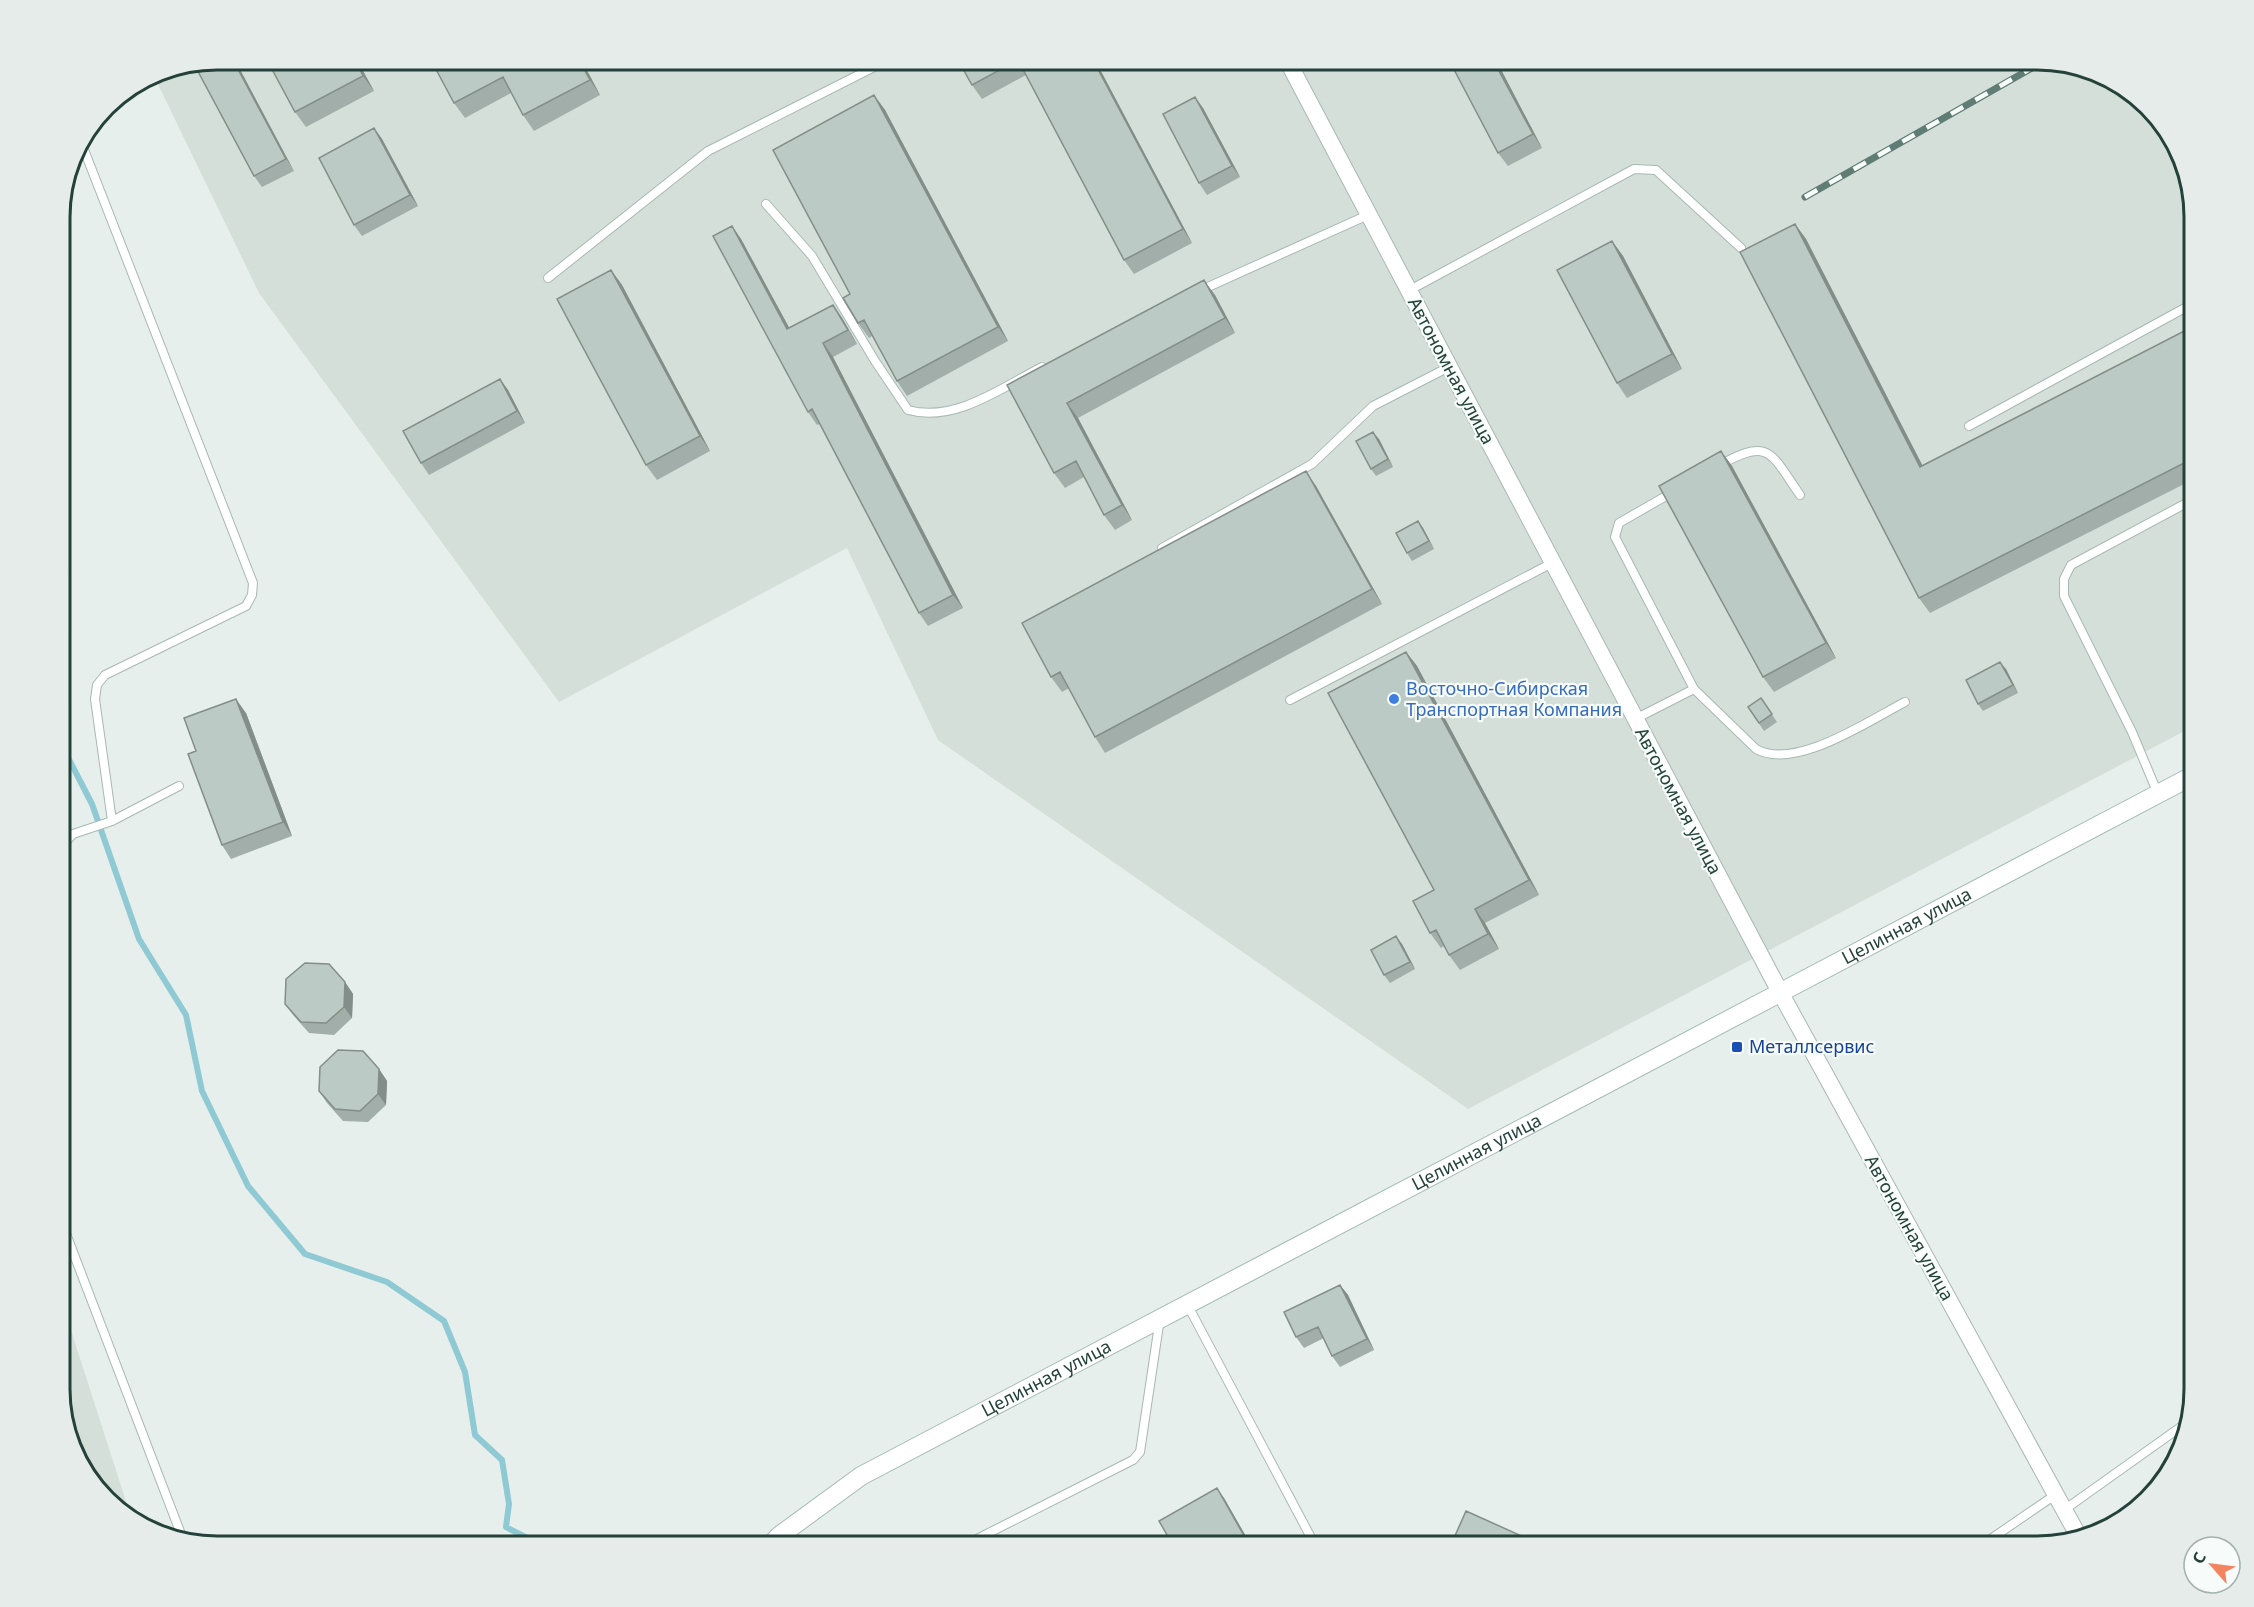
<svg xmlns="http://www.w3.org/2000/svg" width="2254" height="1607" viewBox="0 0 2254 1607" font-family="'Noto Sans',sans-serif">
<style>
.built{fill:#d4dfda}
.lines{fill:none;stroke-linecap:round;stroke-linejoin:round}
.stream{stroke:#8ec9d4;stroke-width:6}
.lane-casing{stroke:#a8b8b2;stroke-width:10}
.street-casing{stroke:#a8b8b2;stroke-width:18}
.secondary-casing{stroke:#a4bbb3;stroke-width:20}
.lane{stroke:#fff;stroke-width:8}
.street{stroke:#fff;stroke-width:16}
.secondary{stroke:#fff;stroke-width:18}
.rail-casing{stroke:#5f7d75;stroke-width:7}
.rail{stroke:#f7fbf9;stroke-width:4.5;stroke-dasharray:14;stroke-linecap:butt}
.wall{fill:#a1aea9}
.shaded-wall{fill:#838d89}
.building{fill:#bbcac4;stroke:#838d89;stroke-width:1.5}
.shop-dot{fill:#3f7fe0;stroke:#f7fbf9;stroke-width:2}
.transit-dot{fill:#1a4fb4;stroke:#f7fbf9;stroke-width:2}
.labels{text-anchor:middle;stroke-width:4.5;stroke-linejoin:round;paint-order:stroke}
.street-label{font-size:18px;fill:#24423a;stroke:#f7fbf9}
.shop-label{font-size:18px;fill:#366cbe;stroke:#f7fbf9;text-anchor:start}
.transit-label{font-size:18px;fill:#164399;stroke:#f7fbf9;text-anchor:start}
.rim{fill:none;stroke:#24423a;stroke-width:3}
</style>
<rect width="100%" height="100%" fill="#e6efeb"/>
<path class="built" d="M217 60H2037L2087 68 2132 92 2178 147 2194 217V726L1468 1109 938 740 847 548 559 702 259 293 153 74Z
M60 1296 132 1520 122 1515 81 1468 60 1400Z"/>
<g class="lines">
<path class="stream" d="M60 742 92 804 139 939 186 1015 202 1091 248 1186 305 1254 387 1282 444 1321 465 1372 475 1435 502 1460 509 1504 506 1527 535 1542 538 1547"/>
<g class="lane-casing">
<path id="lane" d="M81 142 253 583 252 595 246 606 105 675 97 685 95 699 112 821
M766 204 812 256 875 361 908 410C955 423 1001 388 1042 367
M548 278 708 151 888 60
M1199 291 1368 215
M1408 291 1634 169 1656 170 1741 248
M1969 426 2194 303
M1718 466C1770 437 1770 452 1800 495
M1673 492 1619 523 1615 537 1694 689
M1162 548 1312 464 1373 406 1449 367
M1290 700 1552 563
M1635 719 1694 689 1756 749C1795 771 1868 721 1905 702
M2158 794 2132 732 2064 596V579L2071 565 2194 499
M60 848 73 834 112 821 179 786
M60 1218 184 1542
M1187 1304 1316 1547
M2064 1510 2189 1421
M779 1536 823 1547
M961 1547 1133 1460 1140 1452 1160 1318
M1979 1547 2055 1495"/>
</g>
<g class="street-casing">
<path id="street" d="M1287 60 1780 992 2079 1537"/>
</g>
<g class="secondary-casing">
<g id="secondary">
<path id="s1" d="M769 1547 779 1536 861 1476 2194 775"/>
</g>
</g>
<use href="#lane" class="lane"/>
<use href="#street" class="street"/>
<use href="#secondary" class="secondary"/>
<g class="rail-casing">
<path id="rail" d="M1805 197 2044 61"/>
</g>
<use href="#rail" class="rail"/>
</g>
<path class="wall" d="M217 60 294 171 262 187 254 176Z
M267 60H357L374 91 306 127 295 112Z
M431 60H589L583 63 600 95 534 131 523 115 511 93 465 118 454 103Z
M958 60H1095L1192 243 1134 274 1124 260 1026 75 982 99 972 85Z
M1449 60H1496L1542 148 1508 166 1498 153Z
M874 95 885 110 1008 341 907 396 897 381 872 336 869 338 858 323 850 294Z
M1195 97 1203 108 1240 177 1207 195 1199 183Z
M374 128 382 139 418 206 362 236 354 225Z
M1795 224 1806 239 1922 465 2194 326V479L1930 613 1919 598Z
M732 226 741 239 789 328 833 305 842 318 857 344 833 357 963 608 928 626 919 613 820 424 817 425 808 412Z
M1612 241 1623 256 1682 369 1627 398 1617 383Z
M611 270 622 285 710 451 657 480 646 465Z
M1215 295 1235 333 1078 418 1132 520 1115 530 1104 515 1084 477 1065 488 1054 473 1007 385Z
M500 379 508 390 525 423 429 475 421 463Z
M1379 439 1393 467 1376 476 1371 469Z
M1721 451 1732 466 1836 658 1774 692 1763 677Z
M1316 486 1382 604 1105 753 1095 737 1069 688 1062 692 1051 677Z
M1418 521 1423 528 1434 549 1412 561 1407 553Z
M1406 652 1417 666 1539 895 1485 923 1499 949 1460 970 1449 955 1444 946 1441 948 1430 933 1434 890Z
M2006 669 2018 693 1983 711 1978 704Z
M1761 698 1777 722 1764 731 1748 707Z
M246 713 292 836 231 859 222 845 196 751Z
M1402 944 1415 969 1390 983 1384 975Z
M345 982 353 994 352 1018 334 1035 309 1033 293 1015 285 1004Z
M379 1069 387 1081 386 1105 368 1122 343 1121 327 1103 319 1091Z
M1340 1285 1348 1295 1374 1350 1340 1367 1332 1356 1324 1338 1304 1348 1296 1337Z
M1224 1498 1252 1547H1174Z"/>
<path class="shaded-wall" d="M233 60H235L294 171 286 159Z
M355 60H357L374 91 363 76Z
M579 60H581L583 63 600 95 590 80Z
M1093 60H1095L1192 243 1183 229Z
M1493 60H1496L1542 148 1533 134Z
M874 95 885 110 1008 341 998 327Z
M1195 97 1203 108 1240 177 1232 166Z
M374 128 382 139 418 206 410 195Z
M1795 224 1806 239 1931 482 1920 467Z
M732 226 741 239 797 342 787 329Z
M1612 241 1623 256 1682 369 1672 354Z
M611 270 622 285 710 451 700 436Z
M1204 280 1215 295 1235 333 1225 318Z
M833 305 842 318 857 344 848 330Z
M823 343 833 357 963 608 953 595Z
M500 379 508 390 525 423 517 411Z
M1067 403 1078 418 1132 520 1122 505Z
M1373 432 1379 439 1393 467 1388 459Z
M1721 451 1732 466 1836 658 1826 643Z
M1306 471 1316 486 1382 604 1372 589Z
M1418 521 1423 528 1434 549 1429 541Z
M1406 652 1417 666 1539 895 1529 880Z
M2000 662 2006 669 2018 693 2013 685Z
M236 699 246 713 292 836 283 822Z
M1475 909 1485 923 1499 949 1488 934Z
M1396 936 1402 944 1415 969 1410 962Z
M345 982 353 994 352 1018 344 1007Z
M379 1069 387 1081 386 1105 378 1094Z
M1340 1285 1348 1295 1374 1350 1367 1339Z
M1217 1488 1224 1498 1252 1547 1247 1541Z"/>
<path class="building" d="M217 60H233L286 159 254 176 194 64Z
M267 60H355L363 76 295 112Z
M431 60H579L590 80 523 115 503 77 454 103Z
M958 60H1093L1183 229 1124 260 1018 60 972 85Z
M1449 60H1493L1533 134 1498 153Z
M874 95 998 327 897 381 864 320 858 323 843 298 850 294 773 150Z
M1195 97 1232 166 1199 183 1163 114Z
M374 128 410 195 354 225 319 158Z
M1795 224 1920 467 2194 326V458L1919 598 1740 252Z
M732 226 787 329 833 305 848 330 823 343 953 595 919 613 812 409 808 412 713 236Z
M1612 241 1672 354 1617 383 1557 270Z
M611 270 700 436 646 465 557 299Z
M1204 280 1225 318 1067 403 1122 505 1104 515 1076 461 1054 473 1007 385Z
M500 379 517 411 421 463 403 431Z
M1373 432 1388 459 1371 469 1356 441Z
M1721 451 1826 643 1763 677 1659 486Z
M1306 471 1372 589 1095 737 1060 672 1051 677 1022 623Z
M1418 521 1429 541 1407 553 1396 533Z
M1406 652 1529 880 1475 909 1488 934 1449 955 1436 930 1430 933 1413 901 1434 890 1328 693Z
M2000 662 2013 685 1978 704 1966 680Z
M1761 698 1772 714 1759 723 1748 707Z
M236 699 283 822 222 845 188 754 196 751 184 718Z
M1396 936 1410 962 1384 975 1371 950Z
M305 963 329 964 345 982 344 1007 326 1023 301 1022 285 1004 286 979Z
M338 1050 363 1051 379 1069 378 1094 360 1111 335 1109 319 1091 320 1067Z
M1340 1285 1367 1339 1332 1356 1318 1327 1296 1337 1284 1312Z
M1217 1488 1247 1541 1237 1547H1174L1159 1521Z
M1466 1511 1546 1547H1450Z"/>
<circle class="shop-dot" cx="1394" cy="699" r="6"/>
<rect class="transit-dot" x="1731" y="1041" width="12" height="12" rx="3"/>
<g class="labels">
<g class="street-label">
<text transform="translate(1451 371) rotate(62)" y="6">Автономная улица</text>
<text transform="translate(1678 801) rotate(62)" y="6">Автономная улица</text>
<text dy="6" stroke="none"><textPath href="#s1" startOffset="1298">Целинная улица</textPath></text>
<text dy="6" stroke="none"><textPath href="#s1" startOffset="812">Целинная улица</textPath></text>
<text transform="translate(1909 1228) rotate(61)" y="6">Автономная улица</text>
<text dy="6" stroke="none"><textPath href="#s1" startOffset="326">Целинная улица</textPath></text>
</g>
<g class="shop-label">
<text x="1406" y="695">Восточно-Сибирская<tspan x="1406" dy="21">Транспортная Компания</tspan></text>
</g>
<g class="transit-label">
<text x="1749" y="1053">Металлсервис</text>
</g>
</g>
<path d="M0 0H2254V1607H0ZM217 70H2037A147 147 0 0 1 2184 217V1389A147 147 0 0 1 2037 1536H217A147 147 0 0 1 70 1389V217A147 147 0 0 1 217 70Z" fill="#e6ecea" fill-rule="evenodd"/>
<path class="rim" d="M217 70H2037A147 147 0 0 1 2184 217V1389A147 147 0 0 1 2037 1536H217A147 147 0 0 1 70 1389V217A147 147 0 0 1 217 70Z"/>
<g transform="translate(2212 1565) rotate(298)"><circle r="28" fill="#f7fbf9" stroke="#a3b1ad" stroke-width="1.5"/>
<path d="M0-4.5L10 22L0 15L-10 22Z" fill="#f4845f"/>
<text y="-9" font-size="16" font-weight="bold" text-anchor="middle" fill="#24423a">С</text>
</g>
</svg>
